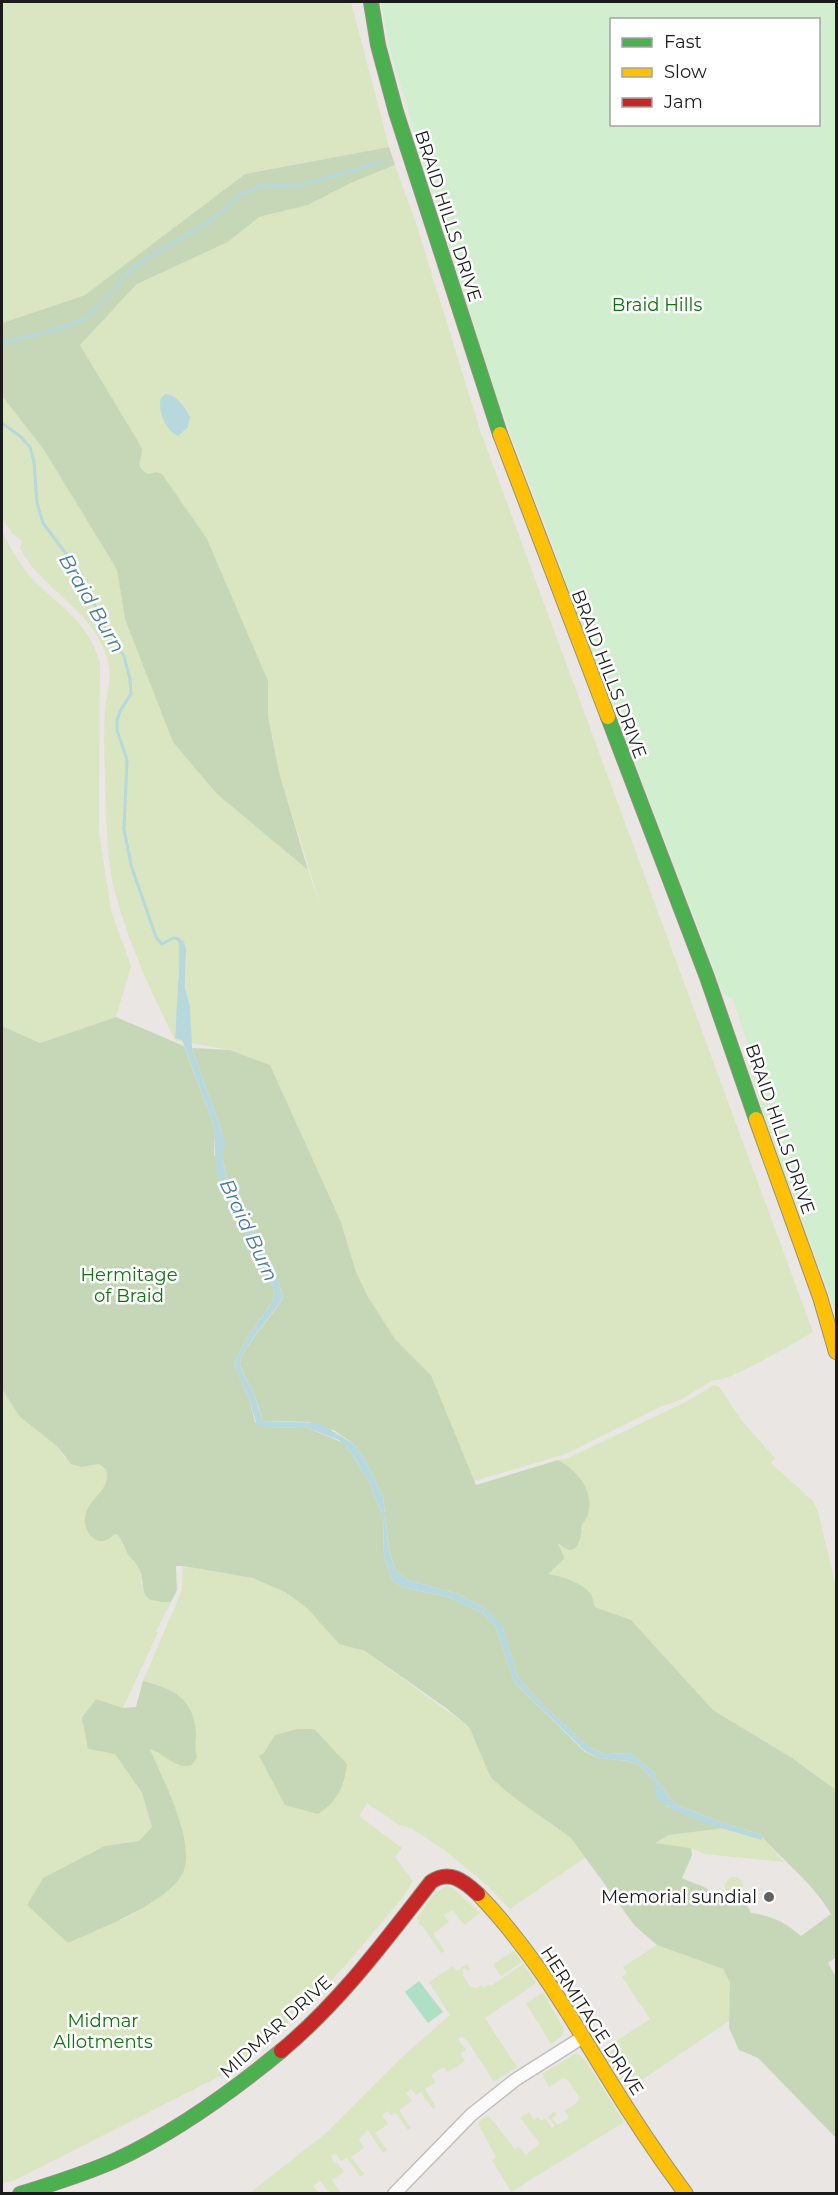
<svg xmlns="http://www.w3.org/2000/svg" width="838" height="2195" viewBox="0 0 838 2195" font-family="Montserrat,sans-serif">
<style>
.grass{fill:#d9e6c1}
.forest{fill:#c6d7b8}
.park{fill:#d1efce;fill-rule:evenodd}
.pitch{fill:#aee0c6}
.water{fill:#b7d8dd}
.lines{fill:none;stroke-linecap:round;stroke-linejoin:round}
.stream{stroke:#b7d8dd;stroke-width:3}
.street-casing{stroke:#c0bfbe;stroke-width:15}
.fast-casing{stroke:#92917c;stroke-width:16}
.slow-casing{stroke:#92917c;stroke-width:16}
.jam-casing{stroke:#92917c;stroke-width:16}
.street{stroke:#fcfbfb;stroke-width:12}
.fast{stroke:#4caf50;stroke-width:14}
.slow{stroke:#ffc107;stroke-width:14}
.jam{stroke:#c62828;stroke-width:14}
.poi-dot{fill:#636261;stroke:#fff;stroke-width:2}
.labels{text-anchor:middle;stroke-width:5;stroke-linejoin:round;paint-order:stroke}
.street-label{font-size:18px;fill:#1b1b1b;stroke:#fff}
.park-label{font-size:18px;fill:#0f740d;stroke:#fff}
.poi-label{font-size:18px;fill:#1b1b1b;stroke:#fff;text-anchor:end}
.water-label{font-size:20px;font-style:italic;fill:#477ca0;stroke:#fff}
</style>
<rect width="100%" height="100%" fill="#e9e6e3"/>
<path class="grass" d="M11 2H351L389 147 245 174 85 295 2 323V4Z
M395 165 416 223 480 430 813 1332C797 1341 726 1384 713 1380L682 1399 658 1408 566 1454 474 1481 431 1375 395 1339 368 1297 356 1272 341 1222 270 1065 230 1050 191 1043C189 1026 187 1008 186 990 184 973 191 953 181 938L179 937V968L175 1038 182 1039 183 1042 175 1040C150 990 126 938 113 884 108 860 107 835 106 811 105 778 103 743 105 711 107 691 113 677 107 657 90 606 42 591 20 548L22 541 12 533 2 518V396L44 450 117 570 125 619 217 794 308 870 322 911 279 772 268 716V681L153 472 148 474 141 468 139 459 80 345 137 284 228 242 259 217 308 205 353 182Z
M2 532C10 546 18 562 29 575 58 607 87 618 100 663L99 832 111 911 131 966 116 1017 40 1043 2 1026Z
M714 1385 719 1387 743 1422 775 1458 771 1463 813 1501 818 1512 836 1587V1790L792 1758 713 1710 631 1620 595 1607C588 1588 567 1576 547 1575L564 1557 557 1544 566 1549 583 1529C582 1522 587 1518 589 1511 593 1489 576 1469 558 1460L568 1458 686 1402Z
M2 1389 20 1417 58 1447 64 1457 82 1467 99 1464 106 1469C115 1494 75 1503 88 1533 97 1544 104 1542 114 1534L118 1535 130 1557 139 1569 142 1586 147 1597 156 1602H171L156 1631 158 1632 123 1708 96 1699 115 1753 142 1794 152 1827 139 1841 105 1846V1926L133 1915 183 1873 186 1855 136 1707 143 1681 182 1590 183 1566 253 1578 270 1584 297 1599 316 1616 339 1644 365 1651 469 1727 491 1778 512 1796 571 1838 586 1857 510 1909 487 1885 443 1849 411 1828 399 1825 367 1803 359 1816 402 1848 395 1857 413 1881 403 1897 345 1966 282 2029 236 2068 13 2181 2 2183Z
M725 1828 762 1840 763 1838 784 1862 705 1854 691 1848 654 1844 669 1835Z
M725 1886a9 9 0 1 1 18 0a9 9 0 1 1-18 0Z
M447 1886 453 1888 480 1913 464 1925 453 1910 444 1915 449 1922 433 1934 445 1951 441 1953 424 1928 418 1923 420 1921 417 1918 434 1893Z
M657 1945 723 1969 731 1982 729 2021 627 2090 601 2051 650 2019 622 1977 627 1973 623 1967Z
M514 1951 522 1962 501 1976 493 1964Z
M467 1964 470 1969 468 1971 465 1968 462 1970 464 1973 462 1975 471 1987 477 1988 481 1985 483 1988 489 1984 491 1986 523 1964 536 1983 485 2018 517 2067 494 2082 469 2043 462 2036 458 2039 466 2050 460 2054 465 2061 448 2072 444 2067 431 2075 436 2082 425 2089 436 2107 433 2109 421 2092 416 2095 412 2089 406 2093 412 2101 399 2110 411 2128 408 2130 396 2113 391 2115 388 2111 382 2115 388 2124 375 2133 387 2150 383 2153 368 2130 359 2139 364 2148 351 2157 364 2174 360 2177 347 2158 341 2161 336 2154 331 2155 334 2163H337L344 2172 332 2180 341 2193H330L320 2181 313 2186 319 2193H250L326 2133 400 2059 450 2015 429 1982 453 1966 456 1971Z
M543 1993 564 2029 562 2036 551 2044 526 2003Z
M575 2054 581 2056 587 2063 624 2122 511 2192 492 2160 496 2157 478 2123 488 2115 515 2149 518 2146 526 2155 540 2143 520 2118 529 2112 534 2120 538 2117 541 2121 545 2118 552 2128 555 2126 548 2117 554 2111 557 2115 552 2118 557 2125 569 2118 565 2111 578 2102 579 2097 568 2080 563 2078 549 2087 542 2074Z"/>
<path class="forest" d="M389 147 395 165 353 182 308 205 259 217 228 242 137 284 80 345 142 448C143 460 133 465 148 474L156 472 162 474 207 539 268 681V716L279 772 308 870 217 794 173 742 125 619 117 570 44 450 2 396V323L85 295 245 174Z
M116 1017 184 1046 215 1129 214 1155 243 1221 247 1237 255 1249 275 1292 273 1301 247 1337 234 1364 249 1399 255 1422 269 1428 305 1427 344 1443 369 1481 378 1505 383 1518 384 1556 392 1580 402 1587 448 1597 483 1613 495 1626 515 1683 585 1752 599 1758 628 1761 641 1766 654 1781 666 1806 725 1828 669 1835 655 1843 691 1848 692 1855 682 1878C690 1882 702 1885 709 1890 721 1899 729 1904 744 1900L751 1913C772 1916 785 1922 801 1936L831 1914C814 1885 786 1863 763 1838V1835L723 1823 675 1804 655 1778 654 1772 630 1753 605 1754 597 1751 589 1747 541 1703 518 1677 502 1626 485 1608 458 1594 408 1580 395 1570 389 1550 383 1496 363 1456 354 1444 335 1431 309 1422 263 1421C260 1411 257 1400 252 1390 249 1382 241 1372 240 1364 239 1350 276 1313 283 1297L274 1267 255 1237 251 1220 236 1200 228 1181 222 1156 224 1138 192 1048 230 1050 270 1065 341 1222 356 1272 368 1297 395 1339 431 1375 476 1485 558 1460C577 1470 595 1491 588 1514 587 1519 583 1522 582 1526 581 1534 580 1549 570 1550 566 1550 561 1545 558 1544L564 1556V1559L548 1574C561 1576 581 1582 590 1593 593 1597 593 1602 595 1607L631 1620 713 1710 792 1758 836 1790V1957L828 1963 836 1977V2138L758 2058 739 2050 729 2028 730 1982 723 1969 657 1945 635 1926 571 1838 512 1796 491 1778 469 1727 446 1708 365 1651 339 1644 307 1608 285 1592 253 1578 183 1566H176L177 1590 171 1602C133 1603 149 1588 138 1567 136 1563 132 1560 129 1556 125 1549 123 1542 118 1535L114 1534C102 1550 83 1536 85 1518 86 1499 113 1490 106 1469L99 1464 82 1467 71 1464 58 1447 20 1417 2 1389V1026L40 1043Z
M143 1681C173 1689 194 1698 196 1733 196 1742 194 1748 197 1757L192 1765C175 1770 165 1753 150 1749 163 1780 192 1834 185 1867 178 1900 96 1930 68 1943L27 1905 43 1878 105 1846 139 1841 152 1827 142 1793 115 1754 88 1749 82 1718 96 1699 123 1708 136 1707Z
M297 1729H314L347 1764C344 1787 338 1801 318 1814L285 1805 259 1756 264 1753 275 1735Z"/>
<path class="park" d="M381 2H836V1312L768 1129 748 1061 752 1058 733 1000 723 993 601 674 566 587 565 578 550 537 496 395 444 231 391 54ZM612 20H818V124H612Z"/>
<path class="pitch" d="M419 1981 443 2012 428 2023 405 1992Z"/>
<path class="water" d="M165 394C177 395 185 407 190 417L188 427 178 436C166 431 157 410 161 398Z
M179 937 184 942 186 949 185 988 190 1007 192 1048 224 1138 225 1145 222 1156 228 1181 236 1200 251 1220 255 1237 274 1267 283 1297C275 1313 239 1350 240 1364 241 1373 249 1382 252 1390 257 1400 259 1411 263 1421L319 1423 354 1444 363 1456 383 1496 389 1551 395 1570 408 1580 458 1594 485 1608 502 1625 518 1677 541 1703 589 1747 597 1751 605 1754 630 1753 654 1772 655 1778 675 1804 723 1823 763 1835 762 1840C733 1831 678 1818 656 1798L654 1781 641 1766 628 1761 599 1758 585 1751 515 1683 495 1626 483 1613 448 1597 402 1587 392 1580 384 1556 383 1518 378 1505 369 1481 346 1446 339 1440 305 1427 269 1428 257 1425 249 1399 234 1364 247 1337 273 1301 275 1292 255 1249 247 1237 243 1221 225 1196 220 1183 215 1167V1129L182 1040 175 1038 179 968Z"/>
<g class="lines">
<path class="stream" d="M2 342 48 332 85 319 111 294 123 277 139 263 212 220 240 195 261 186 302 185 382 162
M2 423 21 437 30 447 34 462 37 503 43 523 81 574 103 624 124 656 130 679 131 694 120 711 117 721V730L127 760 124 829 131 865 156 937 162 944 173 938H177L180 942"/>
<g class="street-casing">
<path id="street" d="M394 2194 471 2115 515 2080 583 2037"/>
</g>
<g class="fast-casing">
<path id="fast" d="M371 2 378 45 396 112 500 434
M608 717 707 977 756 1119
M20 2194C52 2184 85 2174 116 2160 176 2132 230 2093 281 2051"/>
</g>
<g class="slow-casing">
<path id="slow" d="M500 434 608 717
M756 1119 820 1297 836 1352
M478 1894C530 1948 566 2009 605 2073 630 2114 657 2155 686 2194"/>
</g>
<g class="jam-casing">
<path id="jam" d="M281 2051C340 2002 384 1942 431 1882 449 1869 464 1881 478 1894"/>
</g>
<use href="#street" class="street"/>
<use href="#fast" class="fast"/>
<use href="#slow" class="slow"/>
<use href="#jam" class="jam"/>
</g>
<circle class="poi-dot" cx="769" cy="1897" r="6"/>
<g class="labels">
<g class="street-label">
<text transform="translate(448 216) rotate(72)" y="6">BRAID HILLS DRIVE</text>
<text transform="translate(609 674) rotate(69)" y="6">BRAID HILLS DRIVE</text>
<text transform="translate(780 1129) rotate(71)" y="6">BRAID HILLS DRIVE</text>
<text transform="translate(592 2021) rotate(57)" y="6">HERMITAGE DRIVE</text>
<text transform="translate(276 2027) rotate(-42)" y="6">MIDMAR DRIVE</text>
</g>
<g class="park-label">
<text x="657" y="311">Braid Hills</text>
<text x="129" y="1281">Hermitage<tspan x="129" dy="21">of Braid</tspan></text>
<text x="103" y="2027">Midmar<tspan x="103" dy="21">Allotments</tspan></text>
</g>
<g class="poi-label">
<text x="757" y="1903">Memorial sundial</text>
</g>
<g class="water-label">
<text transform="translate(92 603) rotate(60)" y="7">Braid Burn</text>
<text transform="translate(249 1230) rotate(65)" y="7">Braid Burn</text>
</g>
</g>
<rect width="838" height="2195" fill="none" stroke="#1b1b1b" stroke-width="6"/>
<rect x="610" y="18" width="210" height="108" fill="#ffffff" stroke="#a4a4a4" stroke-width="1.5"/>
<rect x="622" y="38" width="30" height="9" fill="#4caf50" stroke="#a4a4a4" stroke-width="1.5"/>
<text x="664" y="48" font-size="18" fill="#1b1b1b">Fast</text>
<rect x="622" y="68" width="30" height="9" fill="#ffc107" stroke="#a4a4a4" stroke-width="1.5"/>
<text x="664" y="78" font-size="18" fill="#1b1b1b">Slow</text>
<rect x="622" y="98" width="30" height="9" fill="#c62828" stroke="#a4a4a4" stroke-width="1.5"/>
<text x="664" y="108" font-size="18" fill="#1b1b1b">Jam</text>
</svg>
